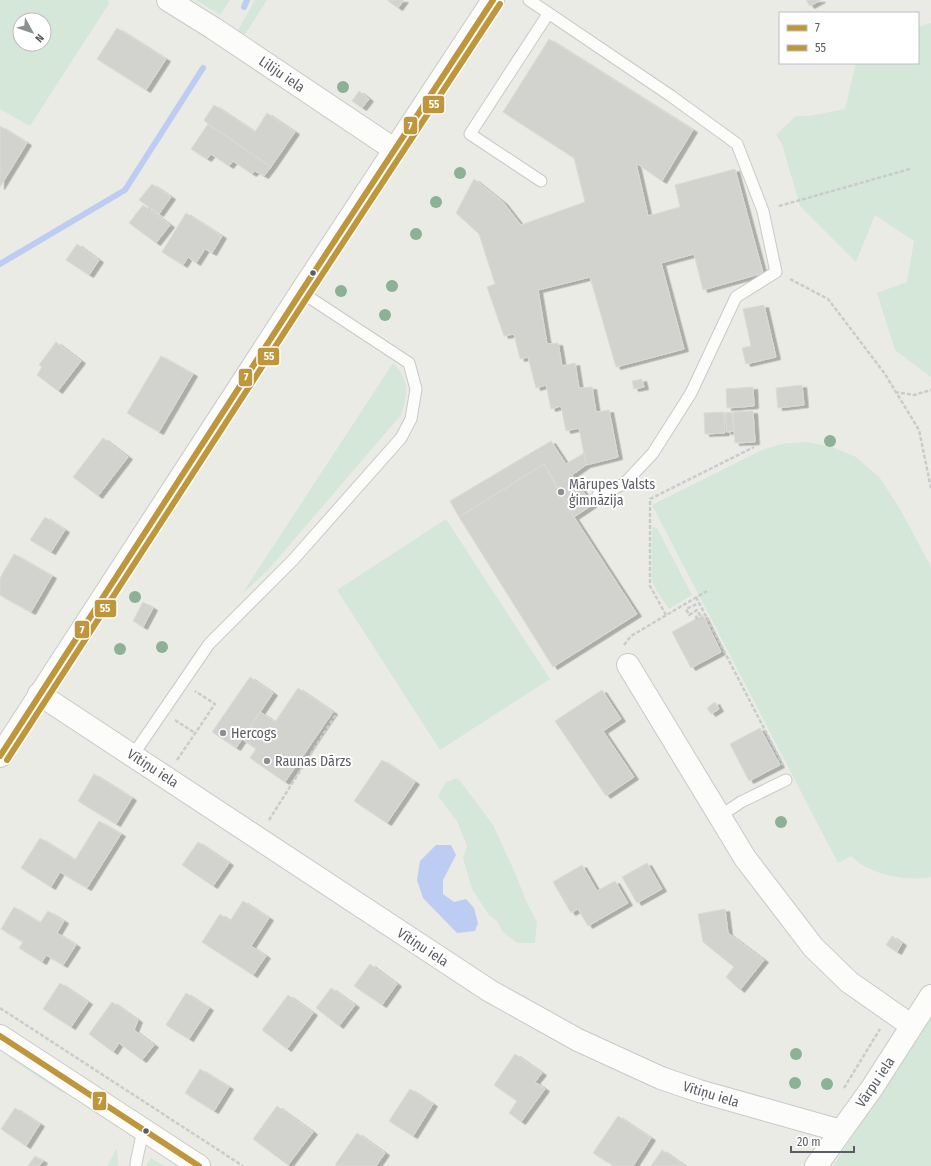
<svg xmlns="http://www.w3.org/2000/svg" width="931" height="1166" viewBox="0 0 931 1166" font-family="'Fira Sans Condensed',sans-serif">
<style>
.green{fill:#d4e7d8;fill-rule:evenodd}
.water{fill:#bdccf3}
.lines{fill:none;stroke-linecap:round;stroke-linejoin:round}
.stream{stroke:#bdccf3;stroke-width:6}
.building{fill:#d2d2cf;stroke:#dadad6;filter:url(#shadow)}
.lane-casing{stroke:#c8c9c8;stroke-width:13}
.street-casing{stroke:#c8c9c8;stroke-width:24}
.secondary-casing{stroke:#c9c9c9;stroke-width:24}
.path{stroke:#c8cccb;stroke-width:2.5;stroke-dasharray:4 2;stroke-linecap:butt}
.lane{stroke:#fcfcfb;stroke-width:11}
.street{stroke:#fcfcfb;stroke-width:22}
.secondary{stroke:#fcfcfb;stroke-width:22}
.bus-1-casing{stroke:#fff;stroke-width:9}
.bus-2-casing{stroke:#fff;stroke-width:9}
.bus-1{stroke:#bf963c;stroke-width:6}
.bus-2{stroke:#bf963c;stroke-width:6}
.tree{fill:#8bb296}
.bus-dot{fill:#5c5d63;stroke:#fff;stroke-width:1.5}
.poi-dot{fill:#8e8f91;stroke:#fff;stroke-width:1.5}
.labels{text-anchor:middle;stroke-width:4;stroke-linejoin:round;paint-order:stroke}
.street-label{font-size:14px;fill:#5c5d63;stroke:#fff}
.poi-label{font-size:14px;fill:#5c5d63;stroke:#fff;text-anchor:start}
.line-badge{stroke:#fff;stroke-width:1.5}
.badge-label{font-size:11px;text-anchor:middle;font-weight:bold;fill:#fff}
</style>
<defs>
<filter id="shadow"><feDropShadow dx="4.5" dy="2.5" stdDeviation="0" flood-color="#0004"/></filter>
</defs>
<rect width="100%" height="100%" fill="#ebebe6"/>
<path class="green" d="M0 0H107L110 2 30 126 0 109ZM20 20H44V44H20Z
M196 0H230L220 15Z
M255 0H267L244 36 238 30Z
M931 23V377L895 350 877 293 907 282 914 241 875 215 856 262 800 206 782 144 776 135 796 116H809L845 109 856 63H918V27Z
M393 363C410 380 408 394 401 415L268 570 242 594Z
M807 442 832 447 856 457 880 478 900 509 931 567V877C911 881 885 877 866 867 861 865 856 860 851 856L838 863 652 505 762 450 782 444Z
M446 519 550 679 440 750 337 590Z
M654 527 657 528 692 595 669 609 656 590 652 580V529Z
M458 778 493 825 516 875 526 901 537 922 535 943H517L502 931 497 921 489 915 472 889 463 858 467 846 457 821 438 796 446 782Z
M931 1016V1166H833L923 1030Z
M10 1054 65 1090 63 1093 8 1057Z
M117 1148 118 1166H107Z
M151 1158 164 1166H147V1163Z"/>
<path class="water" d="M436 845H451L456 855 443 880V894L454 902 466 899 474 908 478 923 475 931 457 933 423 898 417 880 420 861Z"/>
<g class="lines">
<path class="stream" d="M244 7 247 0
M0 264 125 190 203 68"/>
</g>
<path class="building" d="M387 0H404L398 8Z
M806 0H821L810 6Z
M117 28 166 59 146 90 97 59Z
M549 39 693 130 662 181 636 163 648 216 680 207 675 185 735 169 763 273 703 290 694 254 661 263 684 349 616 367 590 277 538 290 547 344 558 343 562 366 575 363 579 388 592 387 596 412 609 410 618 457 586 465 579 428 566 431 561 406 551 409 546 385 536 388 528 357 520 359 514 334 504 336 487 287 495 284 479 234 456 213 474 179 503 202 521 225 585 202 574 158 503 112Z
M359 91 369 99 362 108 352 101Z
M214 105 255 132 267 113 295 132 271 167 208 124 204 120Z
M208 124 271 167 264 176 255 171 252 174 233 161 229 166 211 154 207 159 191 149Z
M0 126 27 143 0 187Z
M152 184 171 197 159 214 139 200Z
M143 205 170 225 156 243 129 223Z
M186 213 222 236 212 253 205 249 196 263 188 257 183 265 162 252Z
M77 244 99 260 89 275 66 260Z
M764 305 776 357 746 364 742 348 751 346 743 309Z
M56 342 81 361 58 391 37 375 42 367 39 365Z
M161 356 193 374 159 432 127 413Z
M642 379 644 387 634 389 632 381Z
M802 385 804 405 778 408 776 388Z
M753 387 754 406 727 408 726 389Z
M753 411 755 442 735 443 733 412Z
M724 412 725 433 705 434 704 413Z
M732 412 734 431 727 432 725 413Z
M103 438 128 457 98 496 73 477Z
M551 441 566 464 584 453 586 465 572 475 592 505 574 517 544 464 459 517 450 501Z
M544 464 574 517 637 614 553 667 459 517Z
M45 517 65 530 51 552 30 540Z
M14 554 52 576 31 612 0 595V578Z
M143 602 153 608 143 627 133 621Z
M703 615 721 652 691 668 672 632Z
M250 677 273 693 236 748 212 732Z
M298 688 333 712 285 782 250 758 256 749 242 739 260 712 275 722Z
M602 690 621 719 603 731 634 777 606 796 555 721Z
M715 702 719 709 711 714 707 708Z
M760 728 780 765 749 781 730 744Z
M382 760 415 782 387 823 354 801Z
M94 774 132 798 116 824 78 801Z
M99 821 121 834 87 888 60 872 51 887 21 868 40 838 75 860Z
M198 842 229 863 213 886 182 865Z
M647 863 662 889 637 903 622 877Z
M582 865 597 891 615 881 628 903 588 926 578 909 571 913 553 882Z
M243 901 269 918 251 946 266 956 253 975 202 942 220 914 230 921Z
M14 907 40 923 48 911 64 921 57 933 76 945 63 965 46 955 42 962 19 948 23 942 1 929Z
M725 909 728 933 764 960 740 990 726 977 734 967 703 942 698 914Z
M892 936 902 943 897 952 886 945Z
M370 964 397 984 382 1005 354 986Z
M60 983 88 1002 71 1027 43 1009Z
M331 988 355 1005 339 1026 316 1008Z
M186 993 209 1008 189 1039 166 1025Z
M288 995 313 1013 287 1049 262 1030Z
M112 1002 138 1020 134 1030 154 1045 142 1060 119 1043 113 1052 89 1034Z
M515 1054 542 1073 535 1082 545 1089 521 1122 509 1113 517 1101 494 1085Z
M200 1069 229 1087 214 1111 185 1093Z
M410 1089 433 1104 413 1136 389 1121Z
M277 1106 313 1132 288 1165 253 1139Z
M15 1108 40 1124 26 1146 1 1129Z
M618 1116 651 1138 633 1166H614L593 1153Z
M357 1133 385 1153 376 1166H337L335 1165Z
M662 1150 685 1166H651Z
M35 1156 43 1161 39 1166H28Z"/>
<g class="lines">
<g class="lane-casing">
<path id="lane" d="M529 0 671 96 737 144 763 211 776 272 736 297 691 393 653 453 624 484 598 495
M541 181 470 134 548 14
M133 755 209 644 293 560 401 438 411 419 416 389 409 363 301 292
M720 816 741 802 786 780
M136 1166V1163L143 1130"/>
</g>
<g class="street-casing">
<path id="street" d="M168 0 213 28 395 150
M628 665 745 858 813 947 849 982 912 1026
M39 694 490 991 578 1040 661 1078 699 1091 841 1131
M816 1166 872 1088 931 996"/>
</g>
<g class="secondary-casing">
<path id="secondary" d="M0 756 301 292 493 0
M0 1036 199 1166"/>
</g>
<path class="path" d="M779 206 910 169
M790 279 828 299 885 374 919 430 931 488
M895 392 914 395 931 390
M696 597 783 765
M666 615 650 586V499L754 447
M697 619 696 617 700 615 697 610 689 615 686 609 699 603
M624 645 631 636 707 591
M175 720 195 733
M177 760 215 704 195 691
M269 820 336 714
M0 1008 243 1166
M844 1088 880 1029"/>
<use href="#lane" class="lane"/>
<use href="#street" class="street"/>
<use href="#secondary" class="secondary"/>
<g class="bus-1-casing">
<path id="bus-1" d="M0 756 301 292 493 0
M0 1036 199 1166"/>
</g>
<g class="bus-2-casing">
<path id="bus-2" d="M7 760 308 296 500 4"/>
</g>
<use href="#bus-1" class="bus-1"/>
<use href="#bus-2" class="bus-2"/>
</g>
<g class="tree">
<circle cx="343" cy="87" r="6"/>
<circle cx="460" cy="173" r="6"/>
<circle cx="436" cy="202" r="6"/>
<circle cx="416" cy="234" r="6"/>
<circle cx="392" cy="286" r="6"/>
<circle cx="341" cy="291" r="6"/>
<circle cx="385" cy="315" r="6"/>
<circle cx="830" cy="441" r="6"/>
<circle cx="135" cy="597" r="6"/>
<circle cx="162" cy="647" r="6"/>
<circle cx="120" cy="649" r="6"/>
<circle cx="781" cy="822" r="6"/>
<circle cx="796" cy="1054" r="6"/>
<circle cx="795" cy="1083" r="6"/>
<circle cx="827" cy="1084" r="6"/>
</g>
<g class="bus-dot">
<circle cx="313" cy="273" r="3.5"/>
<circle cx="146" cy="1131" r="3.5"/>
</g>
<g class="poi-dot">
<circle cx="561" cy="492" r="4"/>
<circle cx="223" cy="733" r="4"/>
<circle cx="267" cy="761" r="4"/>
</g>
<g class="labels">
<g class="street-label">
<text transform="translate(282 74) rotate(34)" y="5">Liliju iela</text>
<text transform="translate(153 768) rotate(33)" y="5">Vītiņu iela</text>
<text transform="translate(423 947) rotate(33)" y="5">Vītiņu iela</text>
<text transform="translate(875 1082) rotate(-56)" y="5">Vārpu iela</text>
<text transform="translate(711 1094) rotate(17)" y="5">Vītiņu iela</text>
</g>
<g class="poi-label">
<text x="569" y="489">Mārupes Valsts<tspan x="569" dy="16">ģimnāzija</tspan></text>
<text x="231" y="738">Hercogs</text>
<text x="275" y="766">Raunas Dārzs</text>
</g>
</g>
<g class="line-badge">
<rect x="422" y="95" width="23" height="19" rx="4" fill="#bf963c"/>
<rect x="403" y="116" width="15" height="19" rx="4" fill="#bf963c"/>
<rect x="257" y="347" width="23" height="19" rx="4" fill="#bf963c"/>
<rect x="238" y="368" width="15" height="19" rx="4" fill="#bf963c"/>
<rect x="94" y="599" width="23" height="19" rx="4" fill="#bf963c"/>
<rect x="74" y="620" width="16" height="19" rx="4" fill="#bf963c"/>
<rect x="92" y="1091" width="15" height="20" rx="4" fill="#bf963c"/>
</g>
<g class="badge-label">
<text x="434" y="108">55</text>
<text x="410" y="130">7</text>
<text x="269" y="360">55</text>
<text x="246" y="381">7</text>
<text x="105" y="612">55</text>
<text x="82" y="634">7</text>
<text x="100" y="1105">7</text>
</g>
<rect x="779" y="12" width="140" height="52" fill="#ffffff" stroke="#bebec1"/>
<rect x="787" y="25" width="20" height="6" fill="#bf963c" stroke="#bebec1"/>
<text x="815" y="32" font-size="12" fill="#5c5d63">7</text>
<rect x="787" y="45" width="20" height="6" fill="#bf963c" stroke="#bebec1"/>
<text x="815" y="52" font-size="12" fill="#5c5d63">55</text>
<g transform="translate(32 32) rotate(130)"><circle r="19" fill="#ffffff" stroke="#bebec1"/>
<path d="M0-3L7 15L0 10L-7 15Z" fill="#8e8f91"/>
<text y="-6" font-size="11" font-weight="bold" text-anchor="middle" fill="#5c5d63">N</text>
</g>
<path d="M791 1146v6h63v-6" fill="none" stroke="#5c5d63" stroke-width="2"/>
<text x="797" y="1146" font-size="12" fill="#5c5d63" stroke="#ffffff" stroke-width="3" paint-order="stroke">20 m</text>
</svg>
